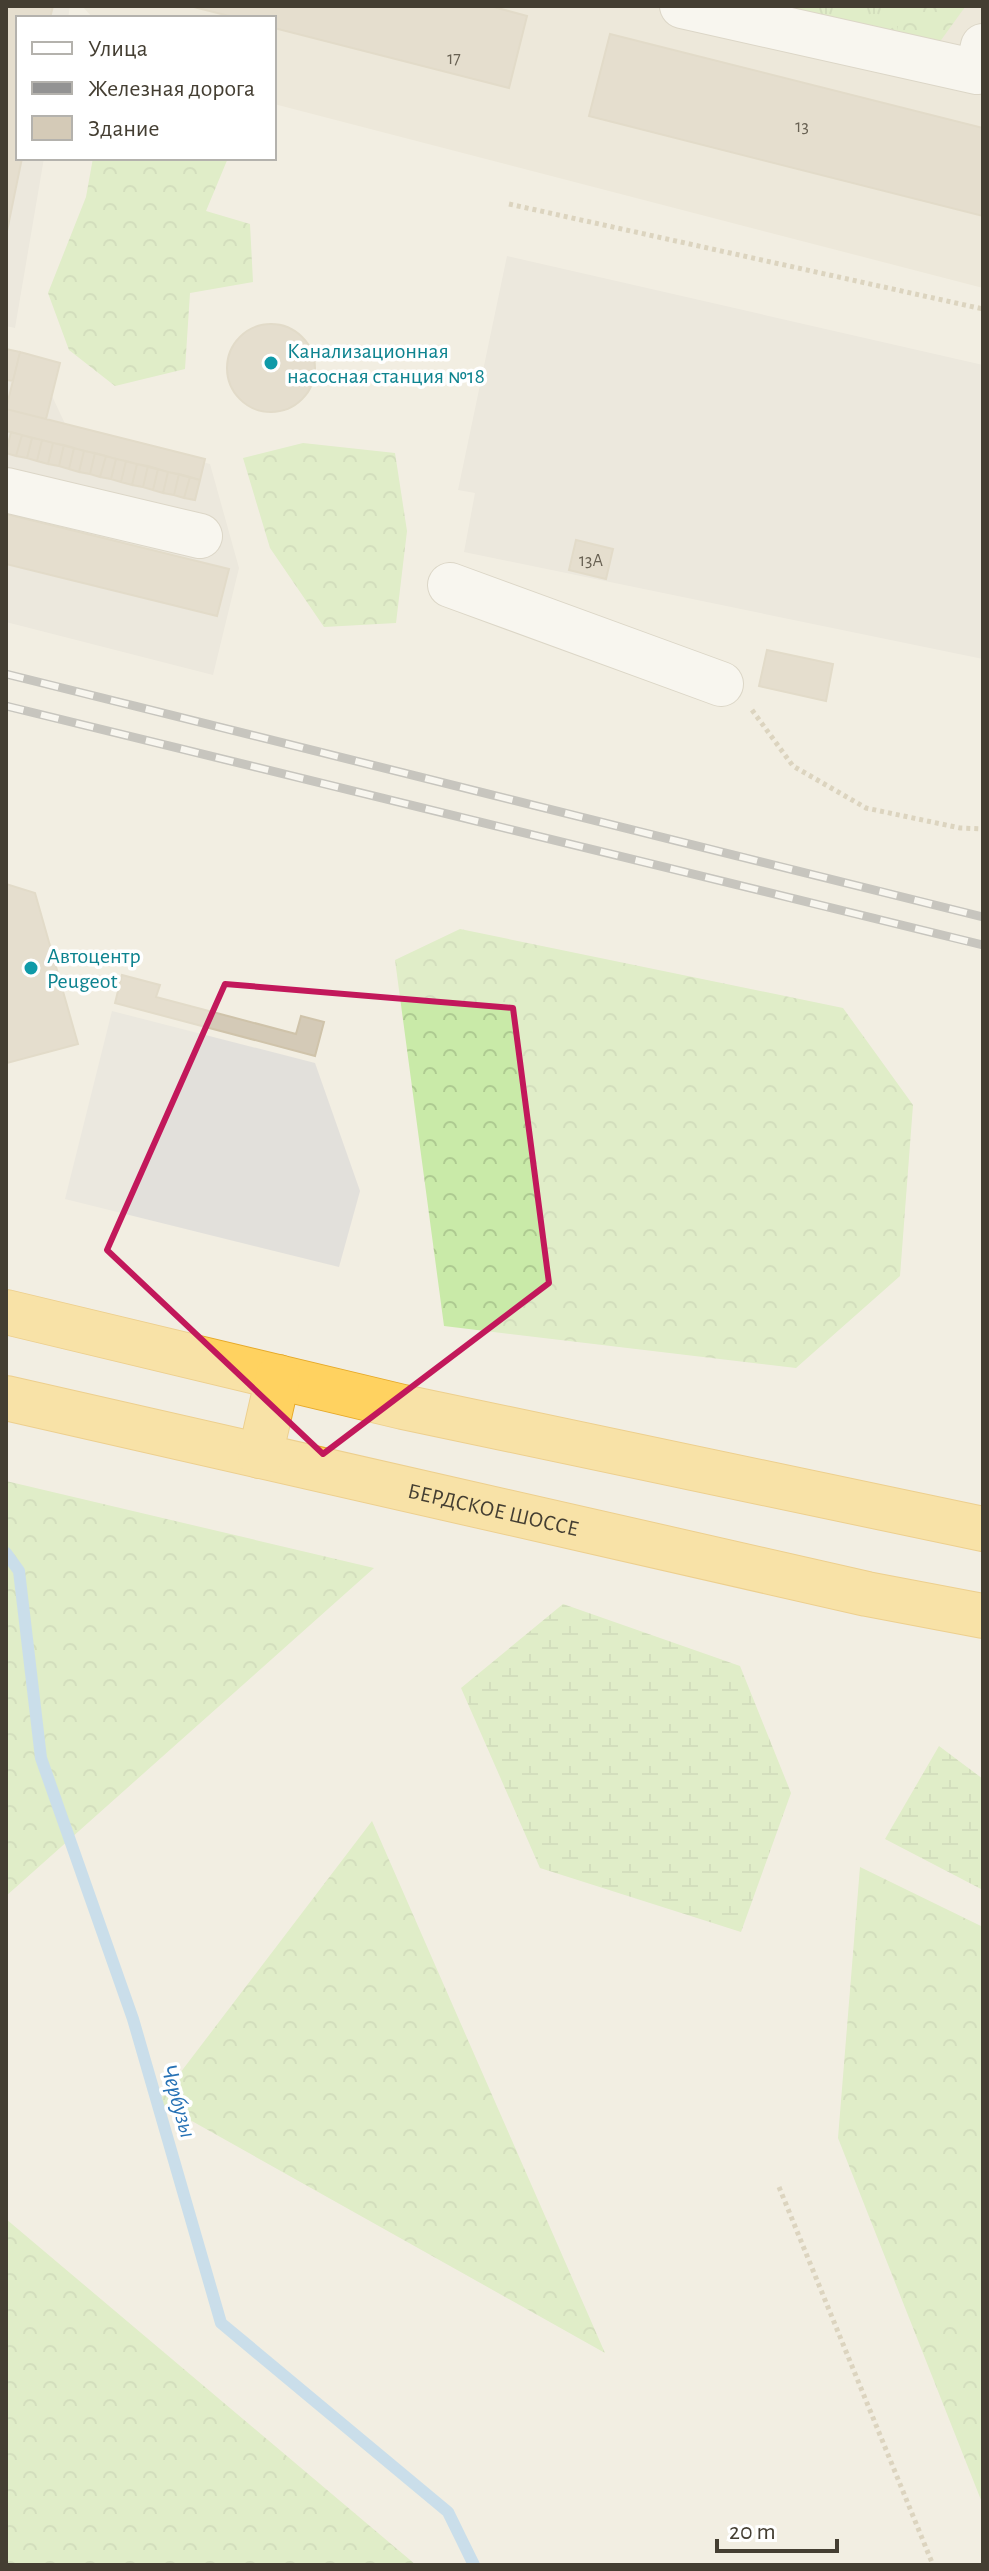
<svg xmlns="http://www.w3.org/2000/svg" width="989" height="2571" viewBox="0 0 989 2571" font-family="'Alegreya Sans',sans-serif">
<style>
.residential{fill:#e7e0d0}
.industrial{fill:#e4dfd7}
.forest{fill:url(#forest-crowns)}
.wetland{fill:url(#wetland-marsh)}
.park{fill:url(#park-tufts)}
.parking{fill:#e2e0db}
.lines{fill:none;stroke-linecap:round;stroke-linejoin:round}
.stream{stroke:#9acbf4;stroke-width:12}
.building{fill:#d4cab7;stroke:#cfc3aa;stroke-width:2}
.minor-casing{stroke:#c1b9a7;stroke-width:46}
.highway-casing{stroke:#e6a929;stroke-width:46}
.path{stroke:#c0b395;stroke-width:5;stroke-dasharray:4 4;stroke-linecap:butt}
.minor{stroke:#fff;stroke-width:44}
.highway{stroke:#ffd260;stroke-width:44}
.rail-casing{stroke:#939393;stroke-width:9}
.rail{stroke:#fff;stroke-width:6;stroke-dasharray:18;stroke-linecap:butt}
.marked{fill:none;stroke:#c2185b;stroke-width:6;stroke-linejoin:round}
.culture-dot{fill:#0f9aa8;stroke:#fff;stroke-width:3}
.labels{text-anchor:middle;stroke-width:7;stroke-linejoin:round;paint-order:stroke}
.number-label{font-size:18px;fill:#686153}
.culture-label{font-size:22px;fill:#0d838f;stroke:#fff;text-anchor:start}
.street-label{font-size:22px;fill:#443e32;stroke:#fff}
.water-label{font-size:24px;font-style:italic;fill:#2772b5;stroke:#fff}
</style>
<defs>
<pattern id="forest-crowns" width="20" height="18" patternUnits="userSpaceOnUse" patternTransform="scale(2)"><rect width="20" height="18" fill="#c9eaa8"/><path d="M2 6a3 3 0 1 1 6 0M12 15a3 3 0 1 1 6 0" fill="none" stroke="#aeca91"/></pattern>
<pattern id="wetland-marsh" width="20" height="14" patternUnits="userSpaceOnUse" patternTransform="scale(2)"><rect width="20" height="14" fill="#c9eaa8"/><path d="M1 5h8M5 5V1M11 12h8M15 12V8" fill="none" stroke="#aeca91"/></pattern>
<pattern id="park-tufts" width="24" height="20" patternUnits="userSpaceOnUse" patternTransform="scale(2)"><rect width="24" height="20" fill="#c9eaa8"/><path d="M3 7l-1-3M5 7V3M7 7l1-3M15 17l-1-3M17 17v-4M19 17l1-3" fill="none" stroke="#aeca91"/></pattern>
</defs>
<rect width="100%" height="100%" fill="#f2eee2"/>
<path class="residential" d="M82 6H983V288L274 104V18H93Z"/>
<path class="industrial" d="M6 6H70L68 18H18V158H44L15 328 6 326Z
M507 256 983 365V659L464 552 475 493 458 490Z
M6 356 37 364 67 428 210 464 239 568 213 675 6 622Z"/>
<path class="forest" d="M714 6H963L965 7 923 65Z
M93 158H228L206 211 250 224 253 282 190 293 185 369 115 386 69 350 48 293 86 197Z
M303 443 395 453 407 531 396 623 324 627 270 548 243 458Z
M460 929 843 1008 913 1105 900 1276 796 1368 444 1326 395 960Z
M6 1481 374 1568 6 1896Z
M372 1821 605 2353 158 2102Z
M860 1867 983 1927V2505L838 2138Z
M6 2219 416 2565H6Z"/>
<path class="wetland" d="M563 1604 740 1666 791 1793 741 1932 540 1868 461 1688Z
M939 1746 983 1779V1890L885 1839Z"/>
<path class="park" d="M743 6H902L895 40Z"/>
<path class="parking" d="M112 1011 315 1063 360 1191 339 1267 65 1199Z"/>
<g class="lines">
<path class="stream" d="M6 1553 19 1571 41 1758 133 2019 221 2323 448 2512 474 2565"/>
</g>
<path class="building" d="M6 6H53L50 18H18V158H22L6 236Z
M190 6H490L527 16 509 88 274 28V18H237Z
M610 34 983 128V216L589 116Z
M227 368a44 44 0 1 1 88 0a44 44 0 1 1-88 0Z
M6 349 20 352 13 381 6 380Z
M20 352 60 363 46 419 6 409Z
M6 409 205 459 200 480 6 431Z
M11 432 22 435 16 456 6 453Z
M22 435 32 438 27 458 16 456Z
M32 438 42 440 37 461 27 458Z
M42 440 53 443 48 464 37 461Z
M53 443 64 445 59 466 48 464Z
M64 445 74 448 69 469 59 466Z
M74 448 84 451 79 472 69 469Z
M84 451 95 453 90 474 79 472Z
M95 453 106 456 100 477 90 474Z
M106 456 116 459 111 479 100 477Z
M116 459 126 461 121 482 111 479Z
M126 461 137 464 132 485 121 482Z
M137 464 148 466 143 487 132 485Z
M148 466 158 469 153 490 143 487Z
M158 469 168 472 163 493 153 490Z
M168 472 179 474 174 495 163 493Z
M179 474 190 477 184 498 174 495Z
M190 477 200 480 195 500 184 498Z
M6 514 229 569 217 616 6 564Z
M576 540 613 549 606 579 569 570Z
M767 650 833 664 826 701 759 686Z
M6 884 35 893 78 1044 7 1063Z
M122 975 160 985 156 997 296 1034 301 1016 324 1022 315 1056 115 1003Z"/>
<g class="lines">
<g class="minor-casing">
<path id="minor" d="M682 6 977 72 983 46
M6 490 200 536
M450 585 721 684"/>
</g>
<g class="highway-casing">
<g id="highway">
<path d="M6 1312 403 1407 983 1529"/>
<path id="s1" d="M6 1398 867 1594 983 1616"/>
<path d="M260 1456 278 1377"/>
</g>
</g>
<path class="path" d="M509 204 983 309
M752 710 793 766 866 808 960 828 983 829
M779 2187 933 2565"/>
<use href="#minor" class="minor"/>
<use href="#highway" class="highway"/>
<g class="rail-casing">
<path id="rail" d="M6 674 983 917
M6 706 983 945"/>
</g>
<use href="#rail" class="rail"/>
</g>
<path d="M0 0H989V2571H0ZM225 984 513 1008 549 1283 323 1454 107 1250Z" fill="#f2eee2" fill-opacity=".55" fill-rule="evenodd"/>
<path class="marked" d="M225 984 513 1008 549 1283 323 1454 107 1250Z"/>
<g class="culture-dot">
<circle cx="271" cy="363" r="8"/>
<circle cx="31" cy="968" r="8"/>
</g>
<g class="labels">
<g class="number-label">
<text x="454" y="64">17</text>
<text x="802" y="132">13</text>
<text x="591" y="566">13А</text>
</g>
<g class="culture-label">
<text x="287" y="358">Канализационная<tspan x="287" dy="25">насосная станция №18</tspan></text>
<text x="47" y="963">Автоцентр<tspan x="47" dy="25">Peugeot</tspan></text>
</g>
<g class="street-label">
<text dy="8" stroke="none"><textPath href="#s1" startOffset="500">БЕРДСКОЕ ШОССЕ</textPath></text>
</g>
<g class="water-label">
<text transform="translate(179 2101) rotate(74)" y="8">Чербузы</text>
</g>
</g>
<rect width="989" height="2571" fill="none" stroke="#443e32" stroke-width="16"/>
<rect x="16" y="16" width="260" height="144" fill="#ffffff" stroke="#b4b2ad" stroke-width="2"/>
<rect x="32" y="42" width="40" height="12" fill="#ffffff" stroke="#b4b2ad" stroke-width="2"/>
<text x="88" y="56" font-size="24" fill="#443e32">Улица</text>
<rect x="32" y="82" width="40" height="12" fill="#939393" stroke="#b4b2ad" stroke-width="2"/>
<text x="88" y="96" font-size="24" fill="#443e32">Железная дорога</text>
<rect x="32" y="116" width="40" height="24" fill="#d4cab7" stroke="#b4b2ad" stroke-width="2"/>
<text x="88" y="136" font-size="24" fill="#443e32">Здание</text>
<path d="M717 2539v12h120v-12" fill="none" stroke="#443e32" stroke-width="4"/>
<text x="729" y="2539" font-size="24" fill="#443e32" stroke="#ffffff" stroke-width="6" paint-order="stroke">20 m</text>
</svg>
